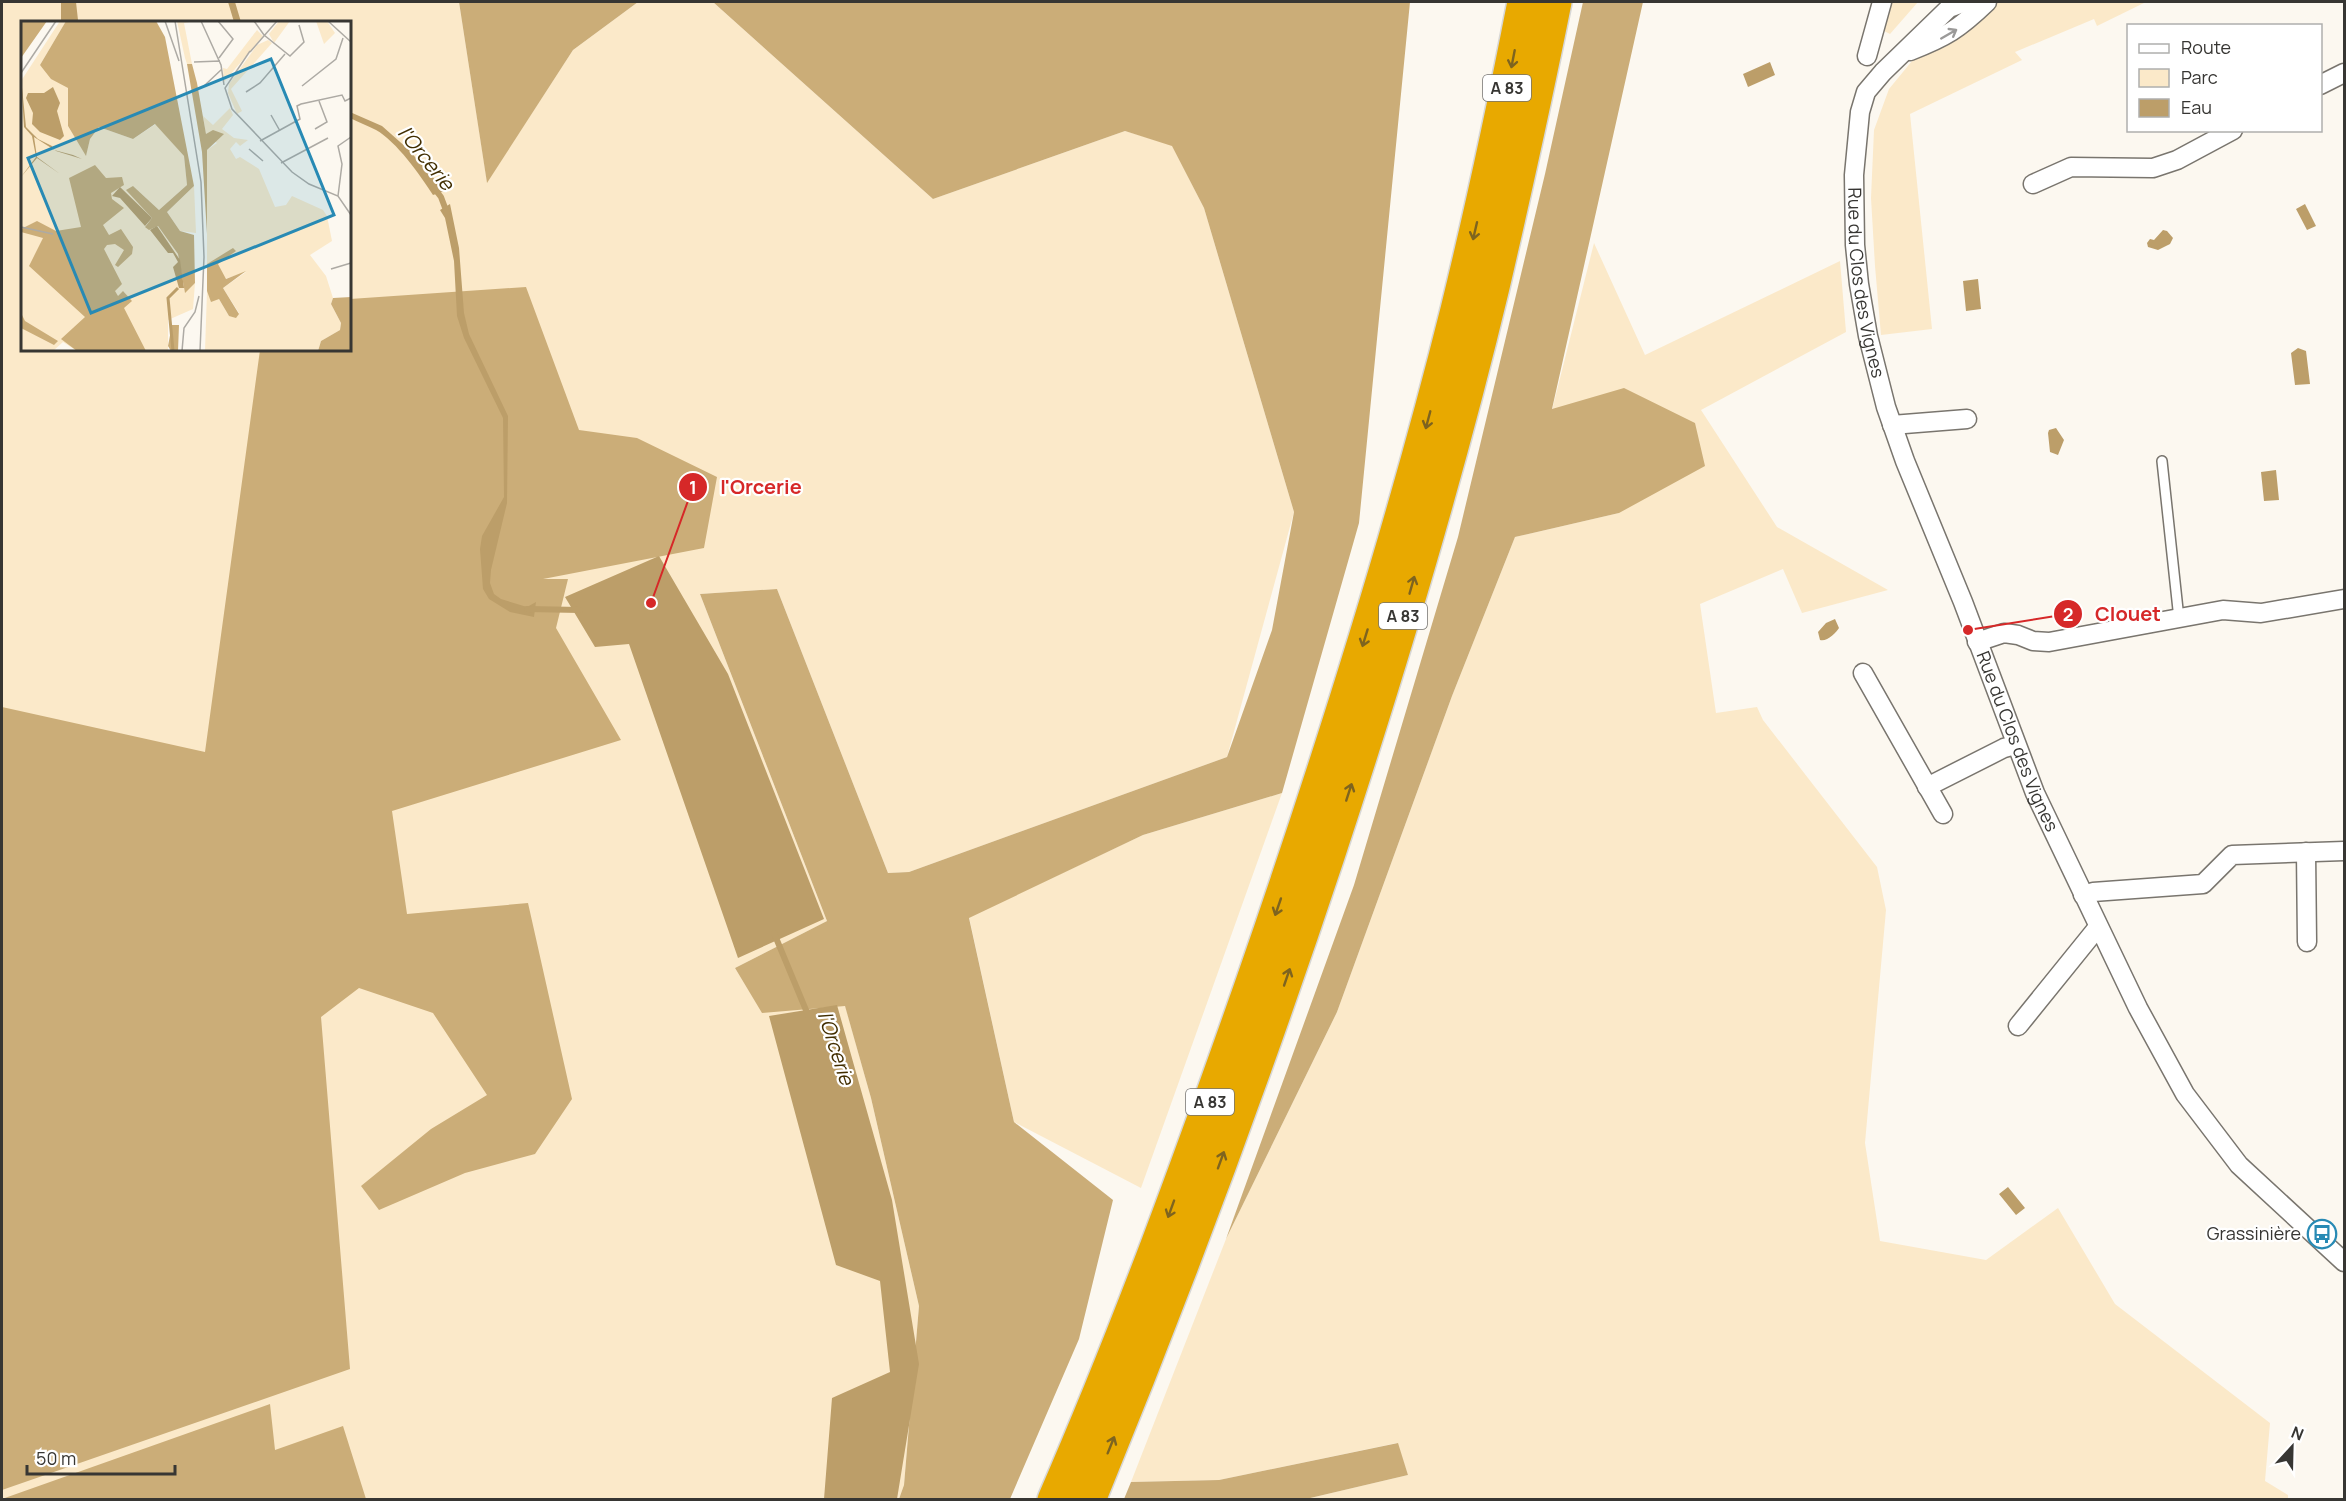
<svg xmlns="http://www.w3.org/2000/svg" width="2346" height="1501" viewBox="0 0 2346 1501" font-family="Manrope,sans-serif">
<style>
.green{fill:#fbe9c9;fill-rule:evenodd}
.forest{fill:#cbad78}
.water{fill:#bc9e69}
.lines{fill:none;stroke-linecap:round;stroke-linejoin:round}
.stream{stroke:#bc9e69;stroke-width:6}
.lane-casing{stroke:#79756e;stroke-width:12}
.street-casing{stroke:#79756e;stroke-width:21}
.highway-casing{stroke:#d7d7d6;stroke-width:36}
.lane{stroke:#fff;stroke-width:9}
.street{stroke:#fff;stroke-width:18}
.highway{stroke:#e8a900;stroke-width:33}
.oneway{stroke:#9b9a99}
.oneway2{stroke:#7e641f}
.labels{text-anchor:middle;stroke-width:4.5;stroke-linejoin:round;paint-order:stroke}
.shield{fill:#fff;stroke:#737270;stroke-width:1.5}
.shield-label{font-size:16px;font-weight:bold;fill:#373633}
.street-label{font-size:18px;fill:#373633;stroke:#fff}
.poi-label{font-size:18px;fill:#373633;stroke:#fff;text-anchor:end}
.water-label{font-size:20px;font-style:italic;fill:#422e00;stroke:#fff}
.inset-river{fill:none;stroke:#bc9e69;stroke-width:3}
.inset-road{fill:none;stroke:#adaaa4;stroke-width:1.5}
.view{fill:#288ab4;fill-opacity:0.15;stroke:#288ab4;stroke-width:3}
.inset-edge{fill:none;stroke:#373633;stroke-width:3}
.leader{fill:none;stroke:#d62828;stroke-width:2}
.callout-dot{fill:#d62828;stroke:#fff;stroke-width:2}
.mark-label{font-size:18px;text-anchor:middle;font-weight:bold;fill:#fff}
.callout-label{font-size:20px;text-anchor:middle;font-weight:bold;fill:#d62828;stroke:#fff;stroke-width:4.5;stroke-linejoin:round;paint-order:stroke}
</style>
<rect width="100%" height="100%" fill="#fcf8f0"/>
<path class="green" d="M2 2H459L487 182 573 50 638 2H713L933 199 1125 131 1172 145 1204 208 1294 512 1227 757 909 872 888 873 777 589 700 594 827 921 735 968 762 1012 845 1005 871 1098 919 1306 904 1485 899 1499 2 1500ZM22 22H350V350H22Z
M1892 2H1918L1890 34 1884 31Z
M1999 2H2146L2097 26 2094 19 2015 52 2022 60 1910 114 1932 329 1881 335 1875 266 1871 198 1874 130 1889 89 1912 61 1947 41Z
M1594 243 1645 355 1840 261 1846 332 1701 410 1777 527 1888 590 1802 613 1783 569 1700 604 1716 713 1757 707 1763 720 1877 867 1886 910 1865 1143 1880 1241 1986 1260 2058 1208 2115 1304 2270 1423 2265 1481 2288 1495V1499H1306L1408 1475 1397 1443 1219 1480 1131 1482 1226 1239 1337 1012 1452 696 1515 537 1619 513 1552 410Z
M1282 793 1141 1188 1014 1122 969 917 1143 835Z"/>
<path class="forest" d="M459 2H638L573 50 487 183Z
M713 2H1410L1359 523 1282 793 1143 835 969 918 1014 1122 1113 1200 1079 1339 1010 1499H899L904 1485 919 1306 871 1098 845 1006 762 1013 735 968 827 921 700 594 777 589 888 873 909 872 1227 757 1272 630 1294 512 1204 208 1172 146 1125 131 933 199Z
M1583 2H1643L1552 409 1624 388 1695 423 1705 466 1619 513 1515 537 1452 696 1337 1012 1226 1239 1354 885 1458 537 1545 174Z
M526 287 579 430 637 438 717 477 704 548 543 579H568L556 628 621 740 392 811 407 914 528 903 572 1099 535 1154 465 1173 379 1210 361 1186 431 1129 487 1095 433 1013 359 988 321 1017 350 1369 2 1490V707L205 752 260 350H350V299Z
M270 1404 275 1450 343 1426 366 1499H2Z
M1398 1443 1408 1475 1306 1499H1124L1131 1482 1219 1480Z"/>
<path class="water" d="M61 2H76L78 20 77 22H61Z
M228 2H235L241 22H234Z
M1770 62 1775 75 1748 87 1743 74Z
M350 112 382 126 408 149 445 191 433 195C421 176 396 141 376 130 368 126 358 122 350 118Z
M450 204 459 248 464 313 469 334 508 416 507 503 491 570 490 583 494 594 501 599 527 607 536 602 534 617 510 612 489 599 483 589 480 549 482 536 504 497 503 418 464 338 457 316 454 261 445 218 440 210Z
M2305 204 2316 226 2307 230 2296 209Z
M2163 230 2167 231 2173 238 2170 244 2158 250 2148 247 2147 243 2150 239 2154 240Z
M1978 279 1981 309 1966 311 1963 281Z
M2298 348 2306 351 2310 384 2295 385 2291 353Z
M2056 428 2064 440 2058 455 2050 452 2048 433 2049 430Z
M2276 470 2279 500 2264 501 2261 472Z
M659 556 728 674 824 919 738 958 629 644 595 647 565 597Z
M1835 619 1839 628C1836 633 1827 642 1820 640L1818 632 1826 623Z
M837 1005 892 1200 919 1364 897 1499H824L832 1398 890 1372 880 1281 836 1265 769 1016Z
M2008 1187 2025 1208 2016 1215 1999 1194Z"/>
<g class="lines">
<path class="stream" d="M434 188 441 197 447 213
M527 609 580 610
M774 933 808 1015"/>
<g class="lane-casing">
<path id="lane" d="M2162 461 2179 619"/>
</g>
<g class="street-casing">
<g id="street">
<path id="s1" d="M1965 2 1949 8 1883 72 1866 92 1860 112 1854 175 1855 245 1859 284 1868 336 1886 407 1905 461 1963 602 2035 793 2138 1008 2185 1094 2239 1165 2344 1262"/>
<path d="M1910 51C1946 37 1959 29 1987 2"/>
<path d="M1867 56 1882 2"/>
<path d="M2320 85 2344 73"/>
<path d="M2033 184 2071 167 2153 168 2177 160 2233 130"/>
<path d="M1892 425 1967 419"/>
<path d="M1977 642 2004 633 2018 635 2033 641 2049 642 2223 610 2261 613 2344 599"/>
<path d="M1863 673 1943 814"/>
<path d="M1927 787 2004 748 2015 745"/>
<path d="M2306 852 2307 942"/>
<path d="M2083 895 2093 892 2203 884 2232 855 2344 851"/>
<path d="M2018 1026 2098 927"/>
</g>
</g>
<g class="highway-casing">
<path id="highway" d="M1054 1500C1128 1330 1191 1157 1252 983 1329 761 1400 538 1457 310 1482 208 1504 105 1524 2
M1089 1500C1176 1288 1256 1073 1328 856 1390 668 1447 479 1493 287 1515 192 1536 97 1555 2"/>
</g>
<use href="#lane" class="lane"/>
<use href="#street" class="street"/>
<use href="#highway" class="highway"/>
</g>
<defs><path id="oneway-shaft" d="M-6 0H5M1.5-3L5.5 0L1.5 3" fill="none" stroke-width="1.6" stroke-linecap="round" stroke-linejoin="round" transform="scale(1.5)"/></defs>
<use class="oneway" href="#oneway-shaft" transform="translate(1949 34) rotate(-30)"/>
<g class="oneway2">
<use href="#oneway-shaft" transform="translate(1513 59) rotate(101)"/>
<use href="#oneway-shaft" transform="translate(1475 231) rotate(103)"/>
<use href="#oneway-shaft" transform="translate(1428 420) rotate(105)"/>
<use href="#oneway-shaft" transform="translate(1412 585) rotate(-74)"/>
<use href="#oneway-shaft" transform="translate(1365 638) rotate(107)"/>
<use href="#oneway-shaft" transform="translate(1349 792) rotate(-72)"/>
<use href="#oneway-shaft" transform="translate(1278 907) rotate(109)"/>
<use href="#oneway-shaft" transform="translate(1287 977) rotate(-71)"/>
<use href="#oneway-shaft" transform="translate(1221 1160) rotate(-70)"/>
<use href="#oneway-shaft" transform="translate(1171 1209) rotate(110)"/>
<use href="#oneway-shaft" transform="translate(1111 1445) rotate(-68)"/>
</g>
<defs>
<g id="bus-ring" transform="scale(1.5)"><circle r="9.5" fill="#fff" stroke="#288ab4" stroke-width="1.5"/><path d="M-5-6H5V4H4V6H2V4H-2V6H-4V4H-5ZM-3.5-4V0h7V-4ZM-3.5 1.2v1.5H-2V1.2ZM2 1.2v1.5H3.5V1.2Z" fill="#288ab4"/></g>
</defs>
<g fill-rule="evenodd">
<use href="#bus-ring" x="2322" y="1234"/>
</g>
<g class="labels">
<g class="shield">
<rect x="1483" y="75" width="48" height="26" rx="4.5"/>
<rect x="1379" y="603" width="48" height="26" rx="4.5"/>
<rect x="1186" y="1089" width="48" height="26" rx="4.5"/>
</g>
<g class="shield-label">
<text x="1507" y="94">A 83</text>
<text x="1403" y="622">A 83</text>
<text x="1210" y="1108">A 83</text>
</g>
<g class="street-label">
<text dy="6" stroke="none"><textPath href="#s1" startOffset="328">Rue du Clos des Vignes</textPath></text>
<text dy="6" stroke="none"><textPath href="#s1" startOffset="814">Rue du Clos des Vignes</textPath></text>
</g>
<g class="poi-label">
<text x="2301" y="1240">Grassinière</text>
</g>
<g class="water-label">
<text transform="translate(426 158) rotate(51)" y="7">l'Orcerie</text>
<text transform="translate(836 1048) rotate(72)" y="7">l'Orcerie</text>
</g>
</g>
<g transform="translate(21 21)">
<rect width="330" height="330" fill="#fcf8f0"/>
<path d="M39 0H45L19 44 47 67V105L65 134 69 118 78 106 112 118 135 103 163 135 166 164 138 189 112 165 131 197 124 206 137 205 157 233 164 271 174 262 172 288 147 299V330H56L42 321 32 330H0V60ZM156 0H174L163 2 171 43H166L164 37ZM258 0H269L253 22 248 13ZM295 0H306L314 12 303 23ZM236 9 242 15 203 61 202 47 206 48ZM247 19 251 22 210 68 221 90 216 93 207 72 208 63 236 24ZM209 87 212 94 201 108 213 117 227 119 219 125 215 121 209 128 215 138 219 136 238 148 254 186 265 184 271 175 302 189 306 195 311 220 289 234 305 255 312 277 310 283 320 302 319 309 300 320 297 330H184L186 270 198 278 208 295 218 292 202 267 225 251 204 258 197 243 214 230 212 228 186 243V129L196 122 185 114 182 95 192 104ZM173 165 175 212 159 210 146 191Z" fill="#fbe9c9"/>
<path d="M0 0H26L0 37ZM45 0H135L144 16 173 165 146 191 159 210 173 214 174 262 164 272 157 233 137 205 128 209 124 206 131 197 105 169 112 165 138 189 166 164 163 135 134 103 112 118 78 106 69 118 65 135 47 105V67L30 58 19 44ZM166 43H171L176 62 185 113 192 109 203 113 186 129V213L181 131ZM74 144 85 157 101 156 103 164 90 172 91 178 103 187 82 204 88 214 100 208 112 226 111 233 97 246 94 244 103 229 94 223 86 224 83 228 101 263 94 270 97 275 102 270 111 280 103 287 125 330H56L40 318 64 296 8 245 22 217 0 211V208L16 200 35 210 60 206 48 157ZM212 227 215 230 197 243 205 258 225 250 202 267 218 293 215 297 208 295 198 278 190 281 186 270V243ZM330 276V330H297L300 320 319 309 320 302 310 283 312 277ZM0 292 4 300 37 320 33 324 0 307ZM151 304H158L157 330H150L147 325Z" fill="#cbad78"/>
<path d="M0 57 5 106 17 118 31 125 33 129 52 134 61 138 35 130 13 116 16 136 39 153 16 137 0 156 15 136 11 115 3 106ZM32 66 39 82 36 90 43 115 39 119 19 111 11 103 12 92 5 77 7 72H23ZM99 166 131 197 124 205 99 177 91 175ZM136 205 159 239 163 267H158L152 246 157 241 152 232H147L129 209Z" fill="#bc9e69"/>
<path class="inset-river" d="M152 330 147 277 157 267"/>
<path class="inset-road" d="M144 0 158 40M154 0 180 161 183 236 179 330M180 0 200 44 203 64M197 0 212 18 198 37M233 0 243 14 269 35 283 21 278 4M307 0 330 21M229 30 204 67 211 88 271 151 288 163 317 175 330 194M229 31 256 0M173 41 199 40M0 52 35 0M183 65 201 48M281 65 315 38 322 17M225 71 239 62 264 33M250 94 259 110M294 108 306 101 298 80M239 120 279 98 276 85 280 83 321 74 324 80 330 77M228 128 242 140M260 142 307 117M317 175 321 143 317 125 330 116M0 206 32 213M310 248 330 242M161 330 163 307 174 291 178 275"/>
<path class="view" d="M250 38 313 194 70 292 7 137Z"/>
<rect width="330" height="330" class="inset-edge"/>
</g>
<path class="leader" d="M651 603L693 487M1968 630L2068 614"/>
<g class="callout-dot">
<circle cx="651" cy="603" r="6"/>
<circle cx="1968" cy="630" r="6"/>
<circle cx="693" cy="487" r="15"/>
<circle cx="2068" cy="614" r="15"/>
</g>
<g class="mark-label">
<text x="693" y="494">1</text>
<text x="2068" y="621">2</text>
</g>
<g class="callout-label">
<text x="761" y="494">l'Orcerie</text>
<text x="2128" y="621">Clouet</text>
</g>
<rect width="2346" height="1501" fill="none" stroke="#373633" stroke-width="6"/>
<rect x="2127" y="24" width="195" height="108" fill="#ffffff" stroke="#afafad" stroke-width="1.5"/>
<rect x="2139" y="44" width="30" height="9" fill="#ffffff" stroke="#afafad" stroke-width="1.5"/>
<text x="2181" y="54" font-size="18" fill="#373633">Route</text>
<rect x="2139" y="69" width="30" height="18" fill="#fbe9c9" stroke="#afafad" stroke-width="1.5"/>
<text x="2181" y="84" font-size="18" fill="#373633">Parc</text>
<rect x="2139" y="99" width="30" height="18" fill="#bc9e69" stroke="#afafad" stroke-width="1.5"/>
<text x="2181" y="114" font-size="18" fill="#373633">Eau</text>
<g transform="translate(2292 1447) rotate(22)" stroke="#ffffff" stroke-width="4.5" paint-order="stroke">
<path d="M0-4.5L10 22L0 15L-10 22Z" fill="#373633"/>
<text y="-9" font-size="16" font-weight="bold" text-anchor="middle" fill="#373633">N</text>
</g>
<path d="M27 1465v9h148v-9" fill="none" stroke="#373633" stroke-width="3"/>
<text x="36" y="1465" font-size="18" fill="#373633" stroke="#ffffff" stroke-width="4.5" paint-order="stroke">50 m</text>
</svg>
